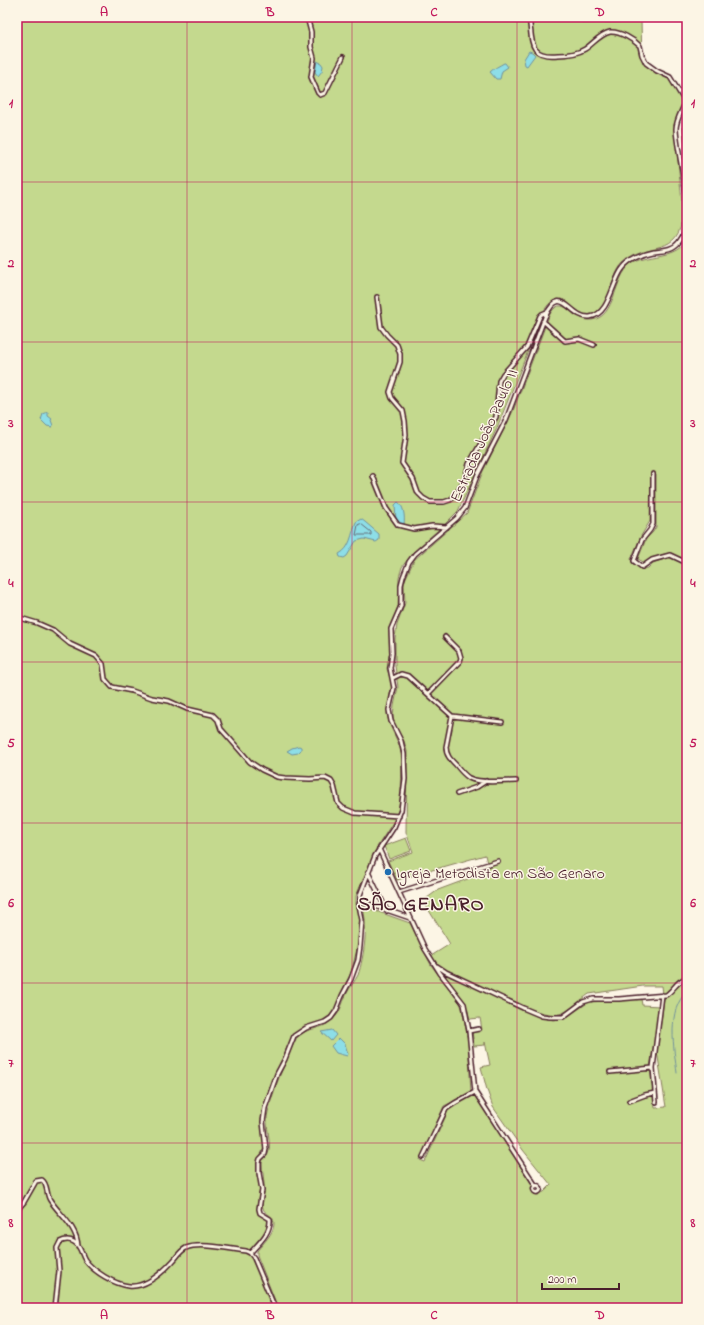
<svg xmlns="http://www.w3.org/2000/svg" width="704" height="1325" viewBox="0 0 704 1325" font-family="'Indie Flower',sans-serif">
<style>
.green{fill:#c4d98e;stroke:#877c5c}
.water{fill:#8ddee7;stroke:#72929c}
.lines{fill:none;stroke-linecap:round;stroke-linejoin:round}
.shore{stroke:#656b76;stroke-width:1}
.stream{stroke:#72929c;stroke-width:1}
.minor-casing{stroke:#4a1f2b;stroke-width:6}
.minor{stroke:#fcf5e5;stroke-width:3}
.grid{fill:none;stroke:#c2185b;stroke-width:1;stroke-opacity:0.55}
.poi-dot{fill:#1f6fb2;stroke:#fcf5e5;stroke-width:1.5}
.labels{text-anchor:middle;stroke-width:3;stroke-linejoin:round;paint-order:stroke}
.street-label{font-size:16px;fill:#4a1f2b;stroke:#fcf5e5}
.poi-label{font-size:16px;fill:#4a1f2b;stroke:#fcf5e5;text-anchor:start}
.district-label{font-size:20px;font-weight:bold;letter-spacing:1px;fill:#4a1f2b;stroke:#fcf5e5}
.neatline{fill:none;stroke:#c2185b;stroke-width:1.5}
.grid-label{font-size:13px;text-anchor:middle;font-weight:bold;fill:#c2185b}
</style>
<rect width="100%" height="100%" fill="#fcf5e5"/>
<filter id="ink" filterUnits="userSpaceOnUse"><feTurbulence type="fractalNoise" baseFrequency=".025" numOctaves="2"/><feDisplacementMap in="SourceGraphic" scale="8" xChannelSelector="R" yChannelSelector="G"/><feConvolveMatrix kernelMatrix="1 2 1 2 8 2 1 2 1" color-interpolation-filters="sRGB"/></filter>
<g filter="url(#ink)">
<path class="green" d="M17 17H582L583 23 641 21 642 60 649 67 670 80 683 103 677 120V151L683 213C679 260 649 238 623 263 610 276 611 308 592 314 574 319 562 283 545 309L496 430 458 511 445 524 413 552 402 567 399 577 398 607 389 632 390 650 387 669 392 683 387 714 389 723 400 747 402 761 401 793 398 811 395 819 377 847 356 896V904L360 917 359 929 357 949 351 973 341 993 337 1006 332 1014 320 1022 304 1027 292 1036 277 1070 263 1112 261 1120 264 1148 257 1162V1175L260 1187 257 1208 259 1214 268 1220C270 1232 256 1242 250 1251V1255L274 1308H17Z
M687 108V169L683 128Z
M687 238V561C669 551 663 552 645 563L638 559 646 539 653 532 656 527V475L651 473 650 521 641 536 631 559 633 564 642 569 648 568 653 563 670 557 687 565V976C676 978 674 991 663 994L662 986H643L589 994C580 1000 569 1012 559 1014 537 1019 465 980 443 969L434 962 431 956 450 944 423 901 438 890 489 871 485 855 397 880 388 861 413 852 406 832 407 751 404 741 395 726 393 718 394 706 398 687 395 666V638L397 625 405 603 404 582 414 560 467 513 483 471 513 411 549 316C562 290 574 323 592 320 616 317 613 278 631 264 647 252 679 259 687 238Z
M406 838 411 851 389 859 384 846Z
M362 906 410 923 431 965 460 1003 462 1008 468 1040 471 1093 444 1106 420 1160 425 1162 448 1111 453 1105 475 1095 533 1186V1191L537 1193 544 1192 551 1185 523 1150 493 1107 487 1090 481 1067 490 1065 485 1042V1045L474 1046 472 1031 482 1030 480 1018 470 1019 465 1002 445 977 447 974 518 1008 540 1017 553 1020 565 1018 589 1002 641 999 642 1005 660 1006 650 1067 655 1108 666 1107 657 1051 664 999 683 980 687 979V1308H278L257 1255V1251C263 1243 278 1230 273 1219 270 1214 264 1213 263 1208 261 1203 263 1197 264 1192 265 1182 262 1172 262 1161 264 1159 267 1157 268 1154 273 1144 264 1125 268 1112 274 1088 284 1064 295 1041 302 1027 318 1031 328 1023 341 1015 341 1005 347 993 350 987 355 981 358 975 364 958 369 922 362 906Z"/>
<path class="water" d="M529 51 532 52 535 55 527 66 525 65 524 59Z
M317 61 321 63 323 66 322 71 318 76 315 72Z
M504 63H505L508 67 502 71 500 79H496L490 72C494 68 499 66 504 63Z
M48 412V416L52 419 51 420 53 426 52 427 47 426 41 420 43 414Z
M398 502C404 506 405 517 404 524H401L396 521 395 505Z
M361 519 365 522 379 534V540L376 542 364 539 356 541 347 556 344 558 340 557 339 554C351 548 351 534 356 522Z
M299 746 301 747V750L298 753 292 754 287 751 292 748Z
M332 1030 336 1035 331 1041 321 1032Z
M339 1038 345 1044 348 1054 347 1056 336 1053 331 1046Z"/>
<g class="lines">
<path class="shore" d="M361 524 371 532V535H356L358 525Z"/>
<path class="stream" d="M677 1073C674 1049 666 1009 687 992"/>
<g class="minor-casing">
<path id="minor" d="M307 17 311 32V47L314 58 311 77 318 93 320 95 325 93 343 57
M529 17C533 40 527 58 558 55 567 55 577 54 585 49 593 44 600 34 610 32 620 31 634 40 640 46L642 55 646 63 657 71 670 77 687 105
M377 297 381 327 387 335 397 345 400 354V362L390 392 392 398 403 411 405 421 406 435 402 463 413 479 418 493 423 498 430 502H444L450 500 454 497 464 482 469 464 496 417 499 381 503 374 527 347 540 316 542 314 547 312
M543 321 565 341 579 339 594 345
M653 474V524L650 530 642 540 634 561 642 567 652 560 670 555 687 563
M373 476 386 508 398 525 414 529 432 526 447 527
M17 617 37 623 53 630 70 644 96 656 103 664 105 679 112 687 132 691 152 698 169 701 187 709 213 715 218 720 221 729 230 739 250 762 262 770 277 777 285 778 310 779 325 778 331 781 334 786 338 803 343 808 355 813 399 816
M393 678 401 674 408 676 452 716 502 722
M428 694 460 661 461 658 459 651 445 637
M452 716 446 747C446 755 450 759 456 765 460 770 464 775 469 778 480 784 504 781 516 781
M457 794 477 787 486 781
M379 849 425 949 440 973 464 1004 469 1031 475 1092 536 1186
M368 872 387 911
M399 892 498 861
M360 901 410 918
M437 966 446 972 523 1008 542 1016 550 1017H563L583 1002 593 999H619L666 995C674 990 677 980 687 978
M469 1031 479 1029
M610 1072 653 1068
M629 1101 645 1095 655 1093
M656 1102 653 1068 662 995
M423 1157 446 1109 455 1103 475 1092
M533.5 1189a3.5 3.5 0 1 1 7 0a3.5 3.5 0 1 1-7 0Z
M17 1210 24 1202 36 1181 42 1180C48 1184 46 1194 50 1200 60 1215 77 1227 78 1246
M250 1253C259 1243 271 1233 270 1219L260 1213 259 1209 262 1190 259 1173V1163L260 1159 265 1154 266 1149 263 1122 265 1108 277 1074 285 1059 294 1036 306 1028 325 1022 331 1018 336 1011 342 996 351 979 358 960 360 946 362 920 359 905 360 901V895L375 856 394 827 401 810 405 779 404 754 401 741 391 721 389 710 394 688 390 668 392 653 391 629 401 606V585L403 577 409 562 415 554 457 518 465 508 477 476 506 420 545 317C562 281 569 319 590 317 610 314 612 281 623 268 630 259 643 253 654 251 663 250 673 250 679 242 698 219 677 157 676 129 676 120 682 111 685 103
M55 1308 59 1271 57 1248 60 1242C64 1240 69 1239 74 1242 81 1246 81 1254 85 1260 94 1272 114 1284 129 1286 146 1288 162 1273 173 1261 177 1257 180 1251 186 1248 200 1242 231 1249 246 1251L250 1253 254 1258 275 1308"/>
</g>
<use href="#minor" class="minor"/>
</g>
</g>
<path class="grid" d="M187 17V1308M352 17V1308M517 17V1308M17 182H687M17 342H687M17 502H687M17 662H687M17 823H687M17 983H687M17 1143H687"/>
<circle class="poi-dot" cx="388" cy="872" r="4"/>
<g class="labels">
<g class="street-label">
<text transform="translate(483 435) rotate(-66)" y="6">Estrada João Paulo II</text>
</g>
<g class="poi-label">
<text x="396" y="878">Igreja Metodista em São Genaro</text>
</g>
<g class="district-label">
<text x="421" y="910">SÃO GENARO</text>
</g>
</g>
<rect width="704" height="1325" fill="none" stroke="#fcf5e5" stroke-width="44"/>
<path d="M542 1283v6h77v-6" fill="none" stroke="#4a1f2b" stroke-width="2"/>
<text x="548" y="1283" font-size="12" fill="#4a1f2b" stroke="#fcf5e5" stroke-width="3" paint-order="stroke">200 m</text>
<rect x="22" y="22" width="660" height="1281" class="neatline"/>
<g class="grid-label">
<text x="104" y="16">A</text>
<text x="270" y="16">B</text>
<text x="434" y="16">C</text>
<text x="600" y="16">D</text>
<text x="11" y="107">1</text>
<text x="693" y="107">1</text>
<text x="11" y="267">2</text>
<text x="693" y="267">2</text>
<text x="11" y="427">3</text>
<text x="693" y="427">3</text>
<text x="11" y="587">4</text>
<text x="693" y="587">4</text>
<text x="11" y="747">5</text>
<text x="693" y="747">5</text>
<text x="11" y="907">6</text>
<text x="693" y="907">6</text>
<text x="11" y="1067">7</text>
<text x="693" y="1067">7</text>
<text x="11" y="1227">8</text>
<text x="693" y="1227">8</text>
<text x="104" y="1319">A</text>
<text x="270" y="1319">B</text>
<text x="434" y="1319">C</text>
<text x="600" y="1319">D</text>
</g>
</svg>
